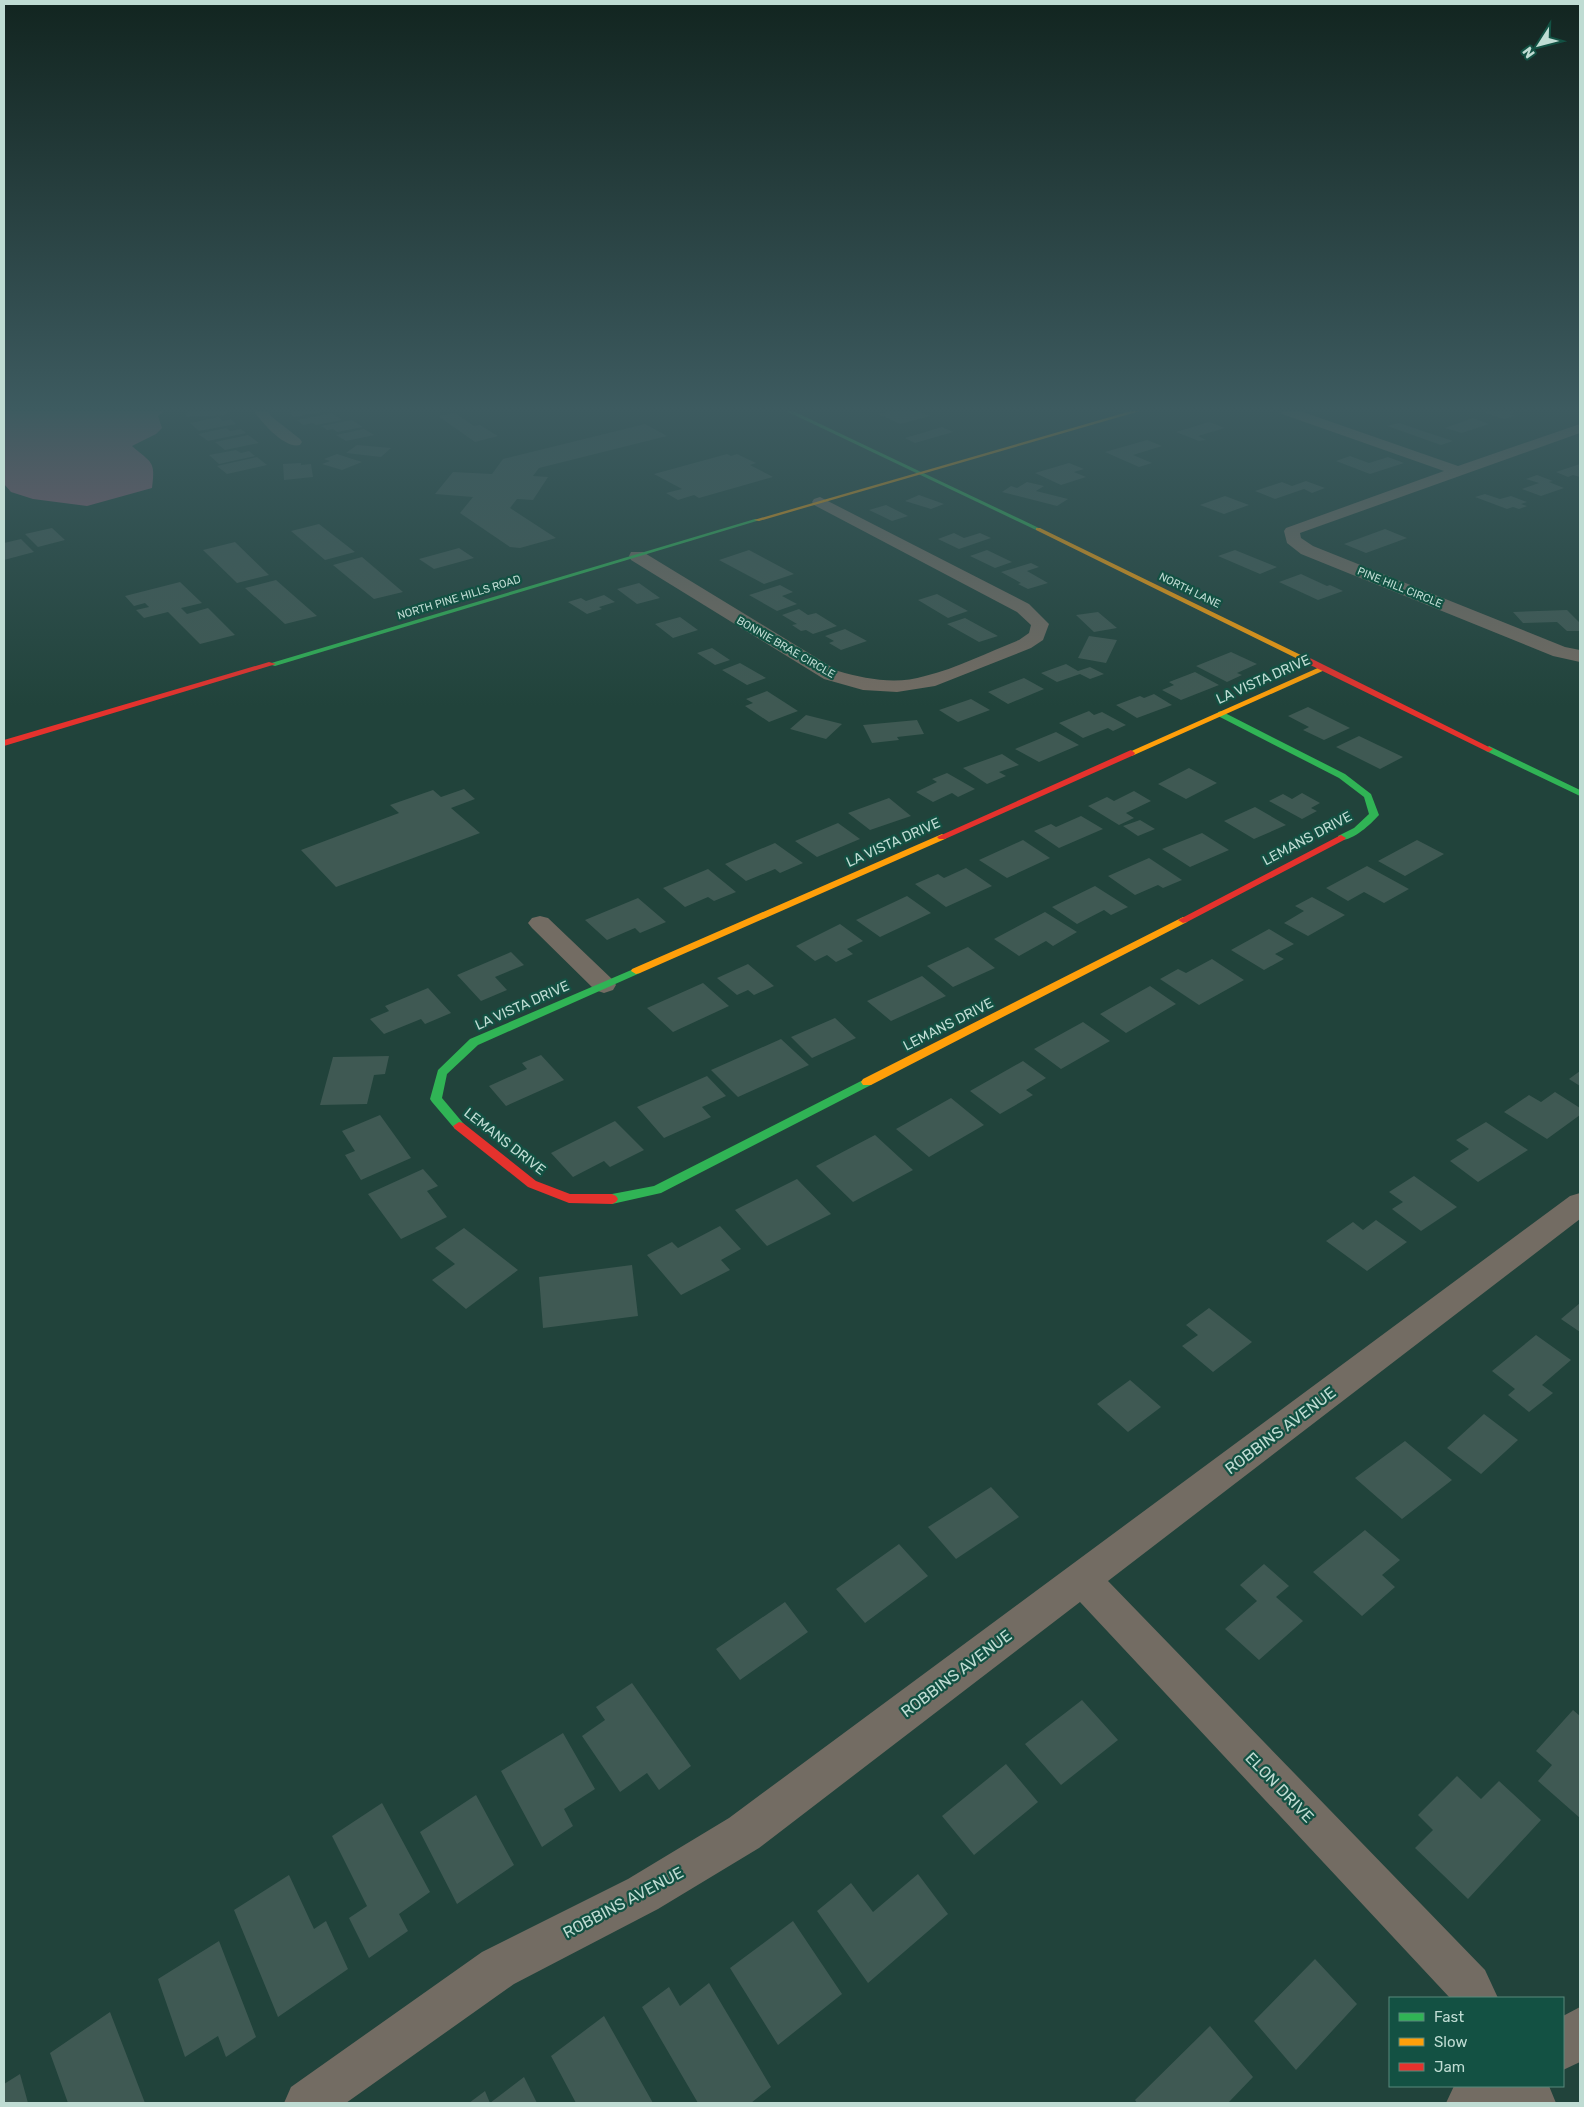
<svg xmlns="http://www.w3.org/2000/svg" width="1584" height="2107" viewBox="0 0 1584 2107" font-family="Rubik,sans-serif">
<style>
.water{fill:#925e73}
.building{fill:#3f5953}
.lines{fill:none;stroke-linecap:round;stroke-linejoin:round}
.street{fill:#736c63;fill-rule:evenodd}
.fast{fill:#30b455;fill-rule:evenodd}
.slow{fill:#ff9f0a;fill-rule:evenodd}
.jam{fill:#e5322d;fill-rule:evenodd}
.labels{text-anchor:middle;stroke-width:4.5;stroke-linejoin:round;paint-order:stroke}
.far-street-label{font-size:11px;fill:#bfdcd3;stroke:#135143}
.street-label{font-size:14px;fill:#bfdcd3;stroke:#135143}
.near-street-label{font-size:16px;fill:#bfdcd3;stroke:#135143}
</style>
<rect width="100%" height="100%" fill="#21433b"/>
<path class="water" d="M4 411H164L158 416 162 428 156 434 132 446C151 463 156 460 152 488L87 506 33 499 11 492 4 484Z"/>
<path class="building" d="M188 411H228L226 415 185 417Z
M296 411H321V412L294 417 289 413Z
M891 411H918L930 416 900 424 879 414Z
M1487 411H1518L1510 414 1515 416 1504 419 1483 412Z
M332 413 342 420 316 425 313 423 303 425 297 420Z
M455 413 474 426 480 425 498 436 475 442 438 416Z
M219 417 223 421 231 419 236 424 199 431 190 423Z
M1473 418 1489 424 1462 433 1445 428Z
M352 420 363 427 337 432 333 429 327 430 321 426Z
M1209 422 1225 428 1198 436 1206 440 1199 441 1176 432Z
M1399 423 1453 441 1441 445 1387 426Z
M645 424 667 436 539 468 533 476 548 477 533 500 517 499 510 508 556 538 520 548 510 547 460 513 473 497 435 494 453 472 492 474 503 459Z
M942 427 953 432 915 443 905 438Z
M226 428 230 431 241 429 246 433 208 441 198 434Z
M364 429 374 435 346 441 336 435Z
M248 435 259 443 225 450 215 442Z
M1147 440 1162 446 1133 455 1152 463 1139 467 1105 452Z
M357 445 391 448 381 457 346 453Z
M236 450 241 453 249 451 255 456 219 464 209 455Z
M337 454 362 462 342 470 322 464 330 461 324 459Z
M727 454 731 456 737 454 756 463 750 465 773 477 699 498 694 495 678 500 666 493 682 489 654 474Z
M1350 456 1369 463 1388 457 1404 463 1370 474 1336 461Z
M257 457 267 465 227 474 217 466Z
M301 463V465L311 464 313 477 284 480 283 464Z
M1069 463 1084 469 1074 472 1086 477 1061 485 1035 473Z
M1580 464V477L1573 475 1568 477 1556 472Z
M1537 475 1553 481 1549 482 1564 488 1541 496 1522 489 1539 483 1526 479Z
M1306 481 1325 488 1312 493 1304 489 1275 499 1255 491 1282 482 1292 486Z
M1027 482 1044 486 1036 491 1068 499 1057 506 1002 492 1011 486 1017 488Z
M1485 494 1500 499 1511 496 1527 502 1521 504 1527 506 1519 509 1513 507 1507 509 1475 497Z
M919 495 944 504 931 509 905 501Z
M1225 496 1249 505 1224 514 1200 505Z
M886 505 908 516 892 521 869 510Z
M319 524 355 552 325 560 291 531Z
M52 528 65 540 38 547 25 534Z
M1385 529 1407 538 1366 553 1344 544Z
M954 533 964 538 980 533 991 538 959 549 938 539Z
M21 539 34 552 4 560V543Z
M235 542 269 575 237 583 203 550Z
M459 548 474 558 434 569 419 559Z
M749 550 794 574 764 584 719 560Z
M987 550 1012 562 995 568 970 556Z
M1235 550 1277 567 1260 574 1218 556Z
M362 557 403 592 374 599 333 565Z
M1031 563 1039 567 1027 571 1048 583 1028 589 1018 584 1021 583 1001 572Z
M1301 574 1327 586 1330 585 1343 591 1318 600 1279 582Z
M276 580 317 616 285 624 245 588Z
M180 582 202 603 181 608 187 614 208 608 235 635 200 644 168 612 144 618 136 610 149 607 145 603 134 606 125 596Z
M639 583 660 598 637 604 617 589Z
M780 585 793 592 782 596 797 604 777 611 749 595Z
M937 594 968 611 948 618 918 600Z
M604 595 615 602 599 607 602 609 587 614 568 602 581 598 586 601Z
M799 609 808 615 816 613 837 626 813 634 806 630 801 631 792 625 797 624 782 615Z
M1567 610 1580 623V631H1567L1557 622 1523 623 1513 612Z
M1098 612 1117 628 1094 632 1076 615Z
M680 617 698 630 673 638 655 624Z
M965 618 998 636 979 642 947 624Z
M845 629 867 641 841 650 829 643 834 641 825 636Z
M1089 636 1117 640 1106 663 1078 658Z
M712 648 730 660 715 665 697 653Z
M1231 652 1257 664 1237 673 1242 675 1227 682 1196 666Z
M740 663 766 678 747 685 722 670Z
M1066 664 1078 671 1090 667 1104 674 1090 679 1080 674 1057 682 1041 673Z
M1195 672 1219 685 1181 700 1162 690 1174 685 1169 682Z
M1024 678 1044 689 1008 704 988 692Z
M767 691 798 711 769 722 745 706 753 703 746 699Z
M1154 694 1172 705 1137 718 1116 705 1140 696 1144 698Z
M971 699 990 710 958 722 939 710Z
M1308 707 1350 728 1324 740 1303 730 1309 727 1288 716Z
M1089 711 1094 715 1102 712 1126 725 1113 731 1108 728 1083 738 1059 723Z
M806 715 842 724 826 739 790 729Z
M917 720 924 734 897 737 899 740 872 743 863 725Z
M1056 732 1079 745 1039 762 1015 749Z
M1359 736 1403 757 1380 769 1336 747Z
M1002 754 1019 765 999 772 1006 776 987 784 963 768Z
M1189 768 1217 783 1186 799 1158 784Z
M947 773 975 789 958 797 952 793 933 802 916 792 937 782 932 779Z
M464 789 475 799 451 808 480 833 336 887 301 850 399 813 390 805 433 790 441 797Z
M1134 791 1151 801 1126 813 1134 818 1119 825 1088 806 1107 797 1114 801Z
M1302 793 1320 803 1311 808 1317 811 1302 819 1269 801 1283 794 1292 799Z
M889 798 911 816 870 830 848 813Z
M1255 807 1286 825 1254 839 1224 821Z
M1081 816 1103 829 1059 848 1034 831 1051 824 1056 827Z
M1140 820 1155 829 1138 836 1123 826Z
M838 823 860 839 817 857 795 841Z
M1202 833 1229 850 1190 867 1162 849Z
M1023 840 1050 858 1007 878 979 860Z
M1417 840 1444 854 1405 876 1378 861Z
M775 843 803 863 780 873 775 869 746 881 725 864Z
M1149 858 1182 880 1163 888 1158 885 1135 895 1108 876Z
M1367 866 1409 889 1384 903 1364 892 1348 901 1326 888Z
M966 868 992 886 946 907 915 884 938 874 944 878Z
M708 869 736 892 714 901 708 897 685 907 663 888Z
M1095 886 1128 907 1111 915 1104 910 1077 924 1052 907Z
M907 896 931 913 880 937 856 920Z
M1312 897 1345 915 1308 936 1284 923 1304 911 1295 906Z
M638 898 666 922 640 933 635 928 607 940 585 920Z
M1045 912 1077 932 1053 946 1046 941 1019 956 994 939Z
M840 924 863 941 847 949 853 954 836 962 827 955 815 961 796 946Z
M1269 929 1294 944 1275 954 1284 959 1264 970 1231 950Z
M968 947 995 968 953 987 927 966Z
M511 952 524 965 495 977 507 990 481 1001 457 975Z
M1212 959 1244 980 1199 1005 1160 979 1178 969 1186 973Z
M748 964 774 986 754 995 748 990 737 995 717 978Z
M922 976 946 996 891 1021 867 1001Z
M703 983 729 1006 673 1032 647 1008Z
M1150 986 1176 1004 1126 1033 1100 1014Z
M428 988 451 1013 425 1024 421 1019 384 1034 370 1019 389 1011 385 1006Z
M835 1018 856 1038 812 1058 791 1037Z
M1083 1022 1110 1041 1061 1069 1034 1049Z
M781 1039 809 1065 738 1097 711 1070Z
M541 1055 564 1080 506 1106 489 1086 527 1069 522 1063Z
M389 1056 385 1074 374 1075 367 1104 320 1105 333 1057Z
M1023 1061 1046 1078 1026 1090 1033 1095 1000 1114 970 1091Z
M1580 1071V1086L1569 1079Z
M707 1076 726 1096 702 1107 711 1117 664 1138 637 1107Z
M1555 1092 1580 1108V1115L1547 1139 1504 1112 1529 1095 1541 1102Z
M951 1098 984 1125 929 1157 896 1129Z
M380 1115 411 1158 361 1180 345 1155 355 1151 342 1131Z
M615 1121 644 1150 610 1167 604 1161 573 1177 551 1153Z
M1486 1122 1528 1150 1478 1182 1450 1161 1469 1149 1456 1140Z
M875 1135 913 1170 853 1202 816 1166Z
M423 1169 438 1186 427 1191 447 1217 401 1239 368 1194Z
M1414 1176 1457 1207 1421 1231 1392 1209 1403 1202 1389 1192Z
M797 1179 831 1214 767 1246 735 1210Z
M1376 1220 1407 1242 1367 1271 1326 1241 1353 1222 1363 1230Z
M720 1226 741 1249 721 1260 730 1270 681 1295 647 1255 672 1242 678 1248Z
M464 1228 518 1270 466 1309 432 1280 455 1264 435 1248Z
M632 1265 638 1316 543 1328 539 1277Z
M1580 1303V1332L1561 1319Z
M1209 1308 1252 1342 1213 1372 1182 1346 1198 1335 1186 1325Z
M1536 1335 1571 1360 1542 1385 1553 1393 1529 1412 1508 1395 1515 1389 1492 1371Z
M1130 1380 1161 1407 1128 1432 1097 1404Z
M1484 1414 1518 1440 1481 1474 1447 1448Z
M1405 1441 1452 1480 1402 1519 1355 1478Z
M991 1487 1019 1517 956 1559 928 1527Z
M1365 1530 1400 1560 1382 1575 1395 1587 1362 1616 1313 1572Z
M899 1544 928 1576 865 1623 836 1589Z
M1264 1564 1289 1586 1276 1597 1303 1621 1259 1660 1225 1629 1257 1601 1240 1585Z
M785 1602 808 1632 740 1680 716 1649Z
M632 1683 691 1766 659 1790 647 1773 620 1792 582 1736 605 1720 596 1707Z
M1082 1700 1118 1740 1061 1785 1025 1744Z
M1573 1710 1580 1716V1818L1538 1781 1552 1765 1536 1751Z
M563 1733 595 1789 564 1809 573 1826 542 1847 501 1771Z
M1006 1764 1038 1802 974 1855 942 1816Z
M1457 1776 1481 1799 1499 1781 1541 1820 1468 1899 1415 1848 1433 1830 1418 1815Z
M476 1795 514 1865 457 1904 420 1832Z
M382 1803 430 1892 399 1914 408 1931 369 1958 349 1918 367 1906 332 1836Z
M918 1874 948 1914 868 1983 817 1911 851 1883 873 1912Z
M289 1875 314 1929 326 1921 348 1969 278 2017 234 1910Z
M793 1921 842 1994 778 2045 730 1968Z
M219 1941 256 2037 226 2057 218 2036 185 2057 158 1979Z
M1315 1959 1357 2004 1296 2070 1254 2021Z
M709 1983 771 2087 751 2103H698L642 2007 669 1987 680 2006Z
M110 2012 145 2103H68L50 2053Z
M604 2016 653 2103H576L551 2056Z
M1210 2026 1253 2077 1228 2103H1137L1135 2100Z
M20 2074 28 2103H4V2084Z
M524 2077 537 2103H469L485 2091 490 2103Z"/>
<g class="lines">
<path class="street" d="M254 411H268L272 417 300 439 302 442 300 445C285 449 262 423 254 411Z
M1280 411H1300L1458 466 1580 424V433L1300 533 1301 538 1313 546 1565 647 1580 650V662L1553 656 1301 554 1287 543 1284 531 1286 528 1444 471 1282 414Z
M820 497 1029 604 1049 624 1043 640 1031 648 935 686 897 692 863 690 824 679 631 560 629 556 631 552H643L838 671C866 679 896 685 925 676 957 668 988 652 1019 640L1029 633 1031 625 1017 612 814 505 812 502 814 499Z
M540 916 548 918 613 980 616 985 613 990 604 993 595 990 532 928 528 923 532 918Z
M1580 1193V1219L1108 1581 1485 1970 1498 1998H1450L1080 1602 759 1848 658 1909 514 1984 346 2103H284L291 2087 482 1952 628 1879 729 1818 1570 1196Z
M1580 2007V2062L1563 2070V2016Z
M1454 2086H1549L1556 2103H1446Z"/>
<path class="fast" d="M786 411H793L1041 529 1036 530Z
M755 519 760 520 275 666 268 664Z
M1221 711 1345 774 1371 794 1379 815C1370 825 1352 842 1338 840V836L1354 828 1369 814 1364 797 1339 778 1218 716V712Z
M1489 746 1580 790V796L1486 751 1485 749Z
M636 968 640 969 641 971 640 973 478 1045 447 1074 442 1098 463 1123 465 1126 463 1129H455L432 1102 430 1099 438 1070 470 1039Z
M867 1078 871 1079 873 1082 871 1085 661 1193 612 1204 608 1202 606 1199 608 1196 612 1194 654 1186Z"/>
<path class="slow" d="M1131 411H1140L759 521 754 520Z
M1036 528H1040L1307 658 1300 660 1036 530Z
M1320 667 1327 669 1134 755 1131 756 1127 753Z
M942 834 947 837 945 839 640 973 636 974 631 971 632 969Z
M1183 917 1187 918 1188 920 1187 922 871 1085H863L861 1082 863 1079Z"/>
<path class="jam" d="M1300 656H1306L1493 749 1489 752 1486 751 1300 660Z
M269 662 276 664 4 746V740Z
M1131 750 1135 753 1134 755 945 839H939L937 837Z
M1341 835 1346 838 1344 840 1187 922 1183 923 1178 920Z
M459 1122 463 1123 536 1181 570 1194H612L616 1196 618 1199 616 1202 612 1204 569 1203 528 1187 455 1129 453 1126Z"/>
</g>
<linearGradient id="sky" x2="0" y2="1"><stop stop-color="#122520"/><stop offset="0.58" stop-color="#3d5b60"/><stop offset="1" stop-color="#3d5b60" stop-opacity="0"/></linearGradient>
<rect width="1584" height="706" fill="url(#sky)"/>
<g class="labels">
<g class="far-street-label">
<text transform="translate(1400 587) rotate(22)" y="4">PINE HILL CIRCLE</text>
<text transform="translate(1190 590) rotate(26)" y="4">NORTH LANE</text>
<text transform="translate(459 597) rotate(-17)" y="4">NORTH PINE HILLS ROAD</text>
<text transform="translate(786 647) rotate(30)" y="4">BONNIE BRAE CIRCLE</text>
</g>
<g class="street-label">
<text transform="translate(1263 679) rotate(-24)" y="5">LA VISTA DRIVE</text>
<text transform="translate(1307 838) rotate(-28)" y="5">LEMANS DRIVE</text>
<text transform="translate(893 842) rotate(-24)" y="5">LA VISTA DRIVE</text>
<text transform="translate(522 1005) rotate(-24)" y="5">LA VISTA DRIVE</text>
<text transform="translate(948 1024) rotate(-27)" y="5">LEMANS DRIVE</text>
<text transform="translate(505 1141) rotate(38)" y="5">LEMANS DRIVE</text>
</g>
<g class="near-street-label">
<text transform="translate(1280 1430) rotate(-37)" y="6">ROBBINS AVENUE</text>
<text transform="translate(956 1673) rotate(-37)" y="6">ROBBINS AVENUE</text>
<text transform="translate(1280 1787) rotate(46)" y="6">ELON DRIVE</text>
<text transform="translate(623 1902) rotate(-28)" y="6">ROBBINS AVENUE</text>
</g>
</g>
<rect width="1584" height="2107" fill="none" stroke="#bfdcd3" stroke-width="10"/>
<rect x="1389" y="1997" width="175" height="90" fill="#135143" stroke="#58897d"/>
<rect x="1399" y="2013" width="25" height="8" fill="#30b455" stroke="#58897d"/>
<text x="1434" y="2022" font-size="15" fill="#bfdcd3">Fast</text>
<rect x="1399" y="2038" width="25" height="8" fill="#ff9f0a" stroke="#58897d"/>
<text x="1434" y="2047" font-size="15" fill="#bfdcd3">Slow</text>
<rect x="1399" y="2063" width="25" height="8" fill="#e5322d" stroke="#58897d"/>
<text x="1434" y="2072" font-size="15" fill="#bfdcd3">Jam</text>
<g transform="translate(1539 45) rotate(234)" stroke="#135143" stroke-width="4" paint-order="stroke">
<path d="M0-4L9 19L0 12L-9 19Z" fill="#bfdcd3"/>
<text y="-8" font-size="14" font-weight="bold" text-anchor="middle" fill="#bfdcd3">N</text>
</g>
</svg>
